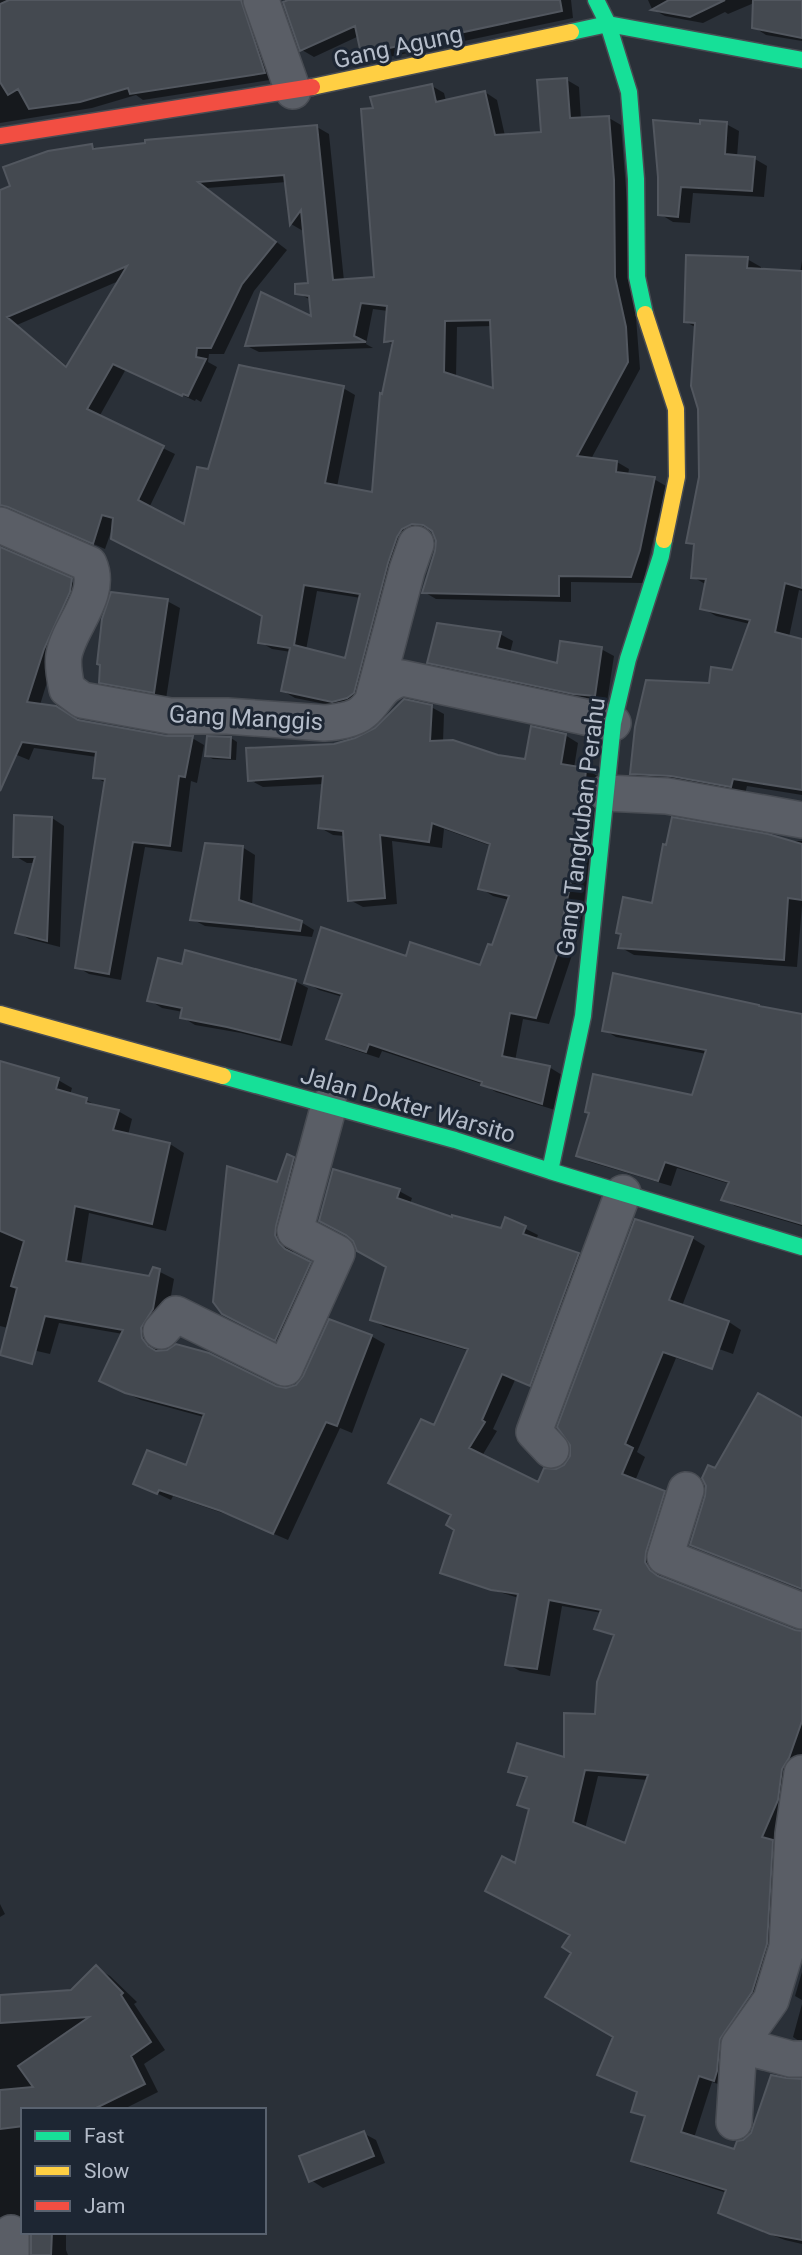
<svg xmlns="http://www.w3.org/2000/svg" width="802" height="2255" viewBox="0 0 802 2255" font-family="Roboto,sans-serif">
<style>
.shadow{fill:#0007;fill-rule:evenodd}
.building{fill:#444950;stroke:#52575f;stroke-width:2;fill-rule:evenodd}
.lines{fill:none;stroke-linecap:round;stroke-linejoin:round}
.street-casing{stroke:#484c53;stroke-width:38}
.fast-casing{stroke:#484c53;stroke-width:19}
.slow-casing{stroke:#484c53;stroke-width:19}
.jam-casing{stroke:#484c53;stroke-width:19}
.street{stroke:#5a5e66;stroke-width:35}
.fast{stroke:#16e098;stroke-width:16}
.slow{stroke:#ffcf43;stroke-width:16}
.jam{stroke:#f24e42;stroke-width:16}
.labels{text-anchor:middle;stroke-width:6;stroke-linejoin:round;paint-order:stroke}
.street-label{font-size:24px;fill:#b4bcc9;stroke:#1d2633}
</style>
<rect width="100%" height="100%" fill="#2a3038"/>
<path class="shadow" d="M0 0H254L276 79 143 100 136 95 92 108 0 123Z
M284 0H571L573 18 375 60 363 53 359 36 314 57 302 50Z
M648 0H802V41L766 35 754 27V3L728 14 725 12 703 23 665 16 652 9Z
M567 80 579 87 581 120 609 118 621 125 640 369 591 459 617 462 629 469 628 475 654 479 666 486 643 583 571 582V602L436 599 424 592 437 551 438 541 433 531 425 530 366 700 345 708 295 698 283 691 291 652 272 649 260 642 264 616 112 529 105 549 21 512 10 511 0 516V191L92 146 99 150 317 127 329 134 344 281 375 278V109L432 86 444 93 446 101 485 92 497 100 505 136 543 134ZM287 182 291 224 303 231 305 228 310 284 297 293 311 300 313 319 247 346 259 352 373 348 366 344 373 309 388 311 386 341 394 345 384 396 374 494 337 487 355 395 343 388 209 471 185 526 149 508 175 454 99 417 126 369 195 401 196 399 201 402 217 367 208 362 209 354H224L254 291 287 250 207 188ZM121 280 68 367 17 325ZM492 326 494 391 456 377 457 327ZM317 591 361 598 346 661 306 650Z
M726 124 739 131 737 157 755 159 767 166 764 197 693 193 690 223 673 222 660 214Z
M747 259 761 267V271L800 273 802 261V591L799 590 789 637 802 641V799V795L747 786 745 794 646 781 632 773 710 685 733 672 750 624 716 616 702 608 707 585 693 577 696 547 688 542 701 477 697 328 686 322Z
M0 549 83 587 55 656 40 705 79 722 166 738H192L204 745 197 783 191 781 182 852 145 847 121 980 89 974 77 967 106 783 95 777 97 757 34 748 29 760 0 748Z
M167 601 180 608 166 699 113 689 100 682Z
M500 634 513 641 510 653 559 665 601 649 614 656 607 702 442 669 429 662Z
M431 707 444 714 443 742 497 757 526 761 565 735 578 743 574 768 586 769 599 777 581 928 549 1024 523 1019 515 1061 549 1067 562 1075 555 1110 496 1092 482 1084 382 1051 379 1058 342 1046 329 1038 343 997 319 990 306 982 407 958 481 967 493 947 509 900 493 896 480 888 491 846 444 829 442 848 392 841 397 904 363 907 350 900 345 836 333 835 319 827 324 784 263 787 250 780 335 745 358 739Z
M208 738H231L237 742 236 760 213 759 207 756Z
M52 818 64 826 60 947 29 939 17 932 35 863H27L15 856Z
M795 841H802V905L797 967 634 955 620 947 622 935 618 932 653 905 667 847 795 844Z
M242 847 255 855 252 906 301 922 314 930 312 937 205 926 192 919Z
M183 966 295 981 308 988 292 1046 241 1033 195 1025 182 1017 183 1012 162 1008 149 1000Z
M802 1016V1226L735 1206 723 1199 730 1184 677 1168 671 1186 590 1162 578 1155 693 1097 707 1054 616 1037 604 1030Z
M0 1063 58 1080 72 1088 70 1095 86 1100 99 1107 118 1111 132 1119 128 1135 170 1144 184 1153 166 1231 89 1213 81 1264 150 1278 154 1269 174 1279 167 1318 155 1336 156 1348 159 1352 286 1390 297 1386 371 1336 385 1344 352 1433 340 1428 288 1540 237 1518 173 1496 171 1500 135 1483 187 1468 204 1417 141 1400 115 1388 123 1334 59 1323 50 1354 19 1347 8 1328 0 1326Z
M293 1158 306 1165 287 1243 296 1256 322 1270 288 1346 236 1321 278 1184Z
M399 1191 412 1198 410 1204 453 1219 502 1230 506 1219 538 1235 536 1240 579 1254 591 1262 543 1392 515 1380 493 1429 497 1431 482 1456 539 1485 565 1466 692 1238 705 1246 682 1306 729 1322 741 1330 733 1354 705 1344 697 1365 676 1358 637 1452 645 1457 635 1481 677 1500 658 1570 663 1580 794 1631 802 1632V1765L779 1951 727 2087 712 2082 694 2138 735 2151 802 2081V2244L785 2240 733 2220 720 2212 727 2193 645 2167 633 2160 646 2118 633 2111 639 2093 612 2081 615 2036 574 1953 572 1935 516 1865 531 1810 520 1804 528 1780 510 1771 565 1759 597 1716 615 1637 597 1628 602 1613 562 1606 550 1676 520 1671 507 1664 519 1598 455 1579 442 1572 456 1529 435 1427 469 1351 385 1327 372 1320 388 1266 358 1250ZM598 1776 648 1780 626 1845 585 1829Z
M802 1422V1590L704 1551 692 1544 715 1471Z
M0 1904 5 1914 0 1917Z
M96 1968 110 1976 137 2002 134 2004 165 2050 144 2064 158 2092 122 2110H23V2221L0 2255V1997L72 1991Z
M802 1972V2000L795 1996Z
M802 2004V2043L793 2037Z
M363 2133 376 2140 385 2163 323 2188 311 2180Z
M33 2232H66V2250L68 2255H33Z"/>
<path class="building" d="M9 0H241L265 73 130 94 128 88 80 102 29 109 18 89 8 95 0 82V4Z
M288 0H560L562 11 361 54 355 26 300 51 283 2Z
M669 0H725L690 17 651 10Z
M753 0H802V38L752 28Z
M567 78 570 118 609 116 614 180 615 277 626 327 628 362 577 456 617 461 616 472 655 477 640 550 631 577 559 576V596L422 593 435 551 436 541 432 531 423 525 412 524 402 529 397 537 388 563 354 693 347 698 332 702 281 691 290 648 258 643 262 616 111 539 113 518 102 515 93 544 8 507 0 505V190L10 186 3 167 48 151 92 144 93 149 145 143V140L317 125 333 280 374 277 361 109 373 108 370 97 432 84 436 102 485 91 495 135 541 132 537 80ZM284 175 290 225 301 210 308 283 295 284V294L309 296 311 316 261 292 245 346 366 342 354 336 361 303 387 306 384 342 393 341 382 394 380 393 372 492 325 483 344 386 239 365 208 469 197 467 184 524 138 500 164 446 87 409 113 364 182 396 183 394 188 396 206 359 196 357 197 348H211L242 284 276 242 198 182ZM127 266 66 367 7 317ZM490 320 493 388 444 372 445 321ZM304 585 360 594 345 658 294 645Z
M653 120 700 124V120L727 122 725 154 755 157 752 191 681 187 678 217 658 215V177Z
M686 255 748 257 747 268 802 271V588L785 583 775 632 802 639V790L733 779 731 787 671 776 630 774 635 727 646 680 709 683 711 667 732 670 750 620 700 609 706 579 691 578 694 544 686 543 699 477 698 409 691 386 695 323 684 322Z
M0 547 72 578 70 592 44 649 27 702 56 706 78 720 167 736H193L185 777 179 776 170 846 133 842 109 974 75 968 105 779 93 778 96 752 22 742 0 791Z
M111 592 168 599 154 693 99 683 100 665 97 664 102 619Z
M437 623 501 632 497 648 557 663 560 641 602 647 595 696 573 694 427 663Z
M404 699 432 705 430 741 453 740 498 755 525 759 531 726 566 734 561 764 586 768 584 795 570 865 575 866 563 917 569 919 536 1018 510 1013 502 1056 550 1066 542 1104 481 1085 482 1082 369 1044 366 1052 326 1039 342 994 304 983 321 927 406 956 410 942 480 965 488 944 492 945 509 896 478 889 490 844 432 823 429 842 380 835 385 898 348 901 343 831 318 828 323 776 248 781 246 748 334 744 355 738 375 728Z
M207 736 231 737 230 758 205 756Z
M14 815 52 817 47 941 15 933 35 857H13Z
M672 817 768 834 802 844V900L788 898 784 960 618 948 621 934 616 933 623 897 652 903 663 844 666 845Z
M205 843 243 846 239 900 302 921 300 931 190 920Z
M185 950 296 980 280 1040 227 1027 180 1018 182 1008 147 1001 158 958 182 964Z
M613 973 759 1005V1006L802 1014V1224L721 1200 729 1182 665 1162 658 1181 576 1156 589 1113 585 1112 593 1074 692 1095 706 1050 602 1031Z
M0 1061 59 1078 56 1089 87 1098 86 1103 119 1110 113 1130 170 1143 152 1224 75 1206 66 1261 149 1276 153 1267 160 1269 153 1309 141 1328 142 1338 148 1346 156 1351 167 1350 176 1344 209 1353 276 1386 286 1388 296 1385 303 1376 329 1319 372 1335 337 1426 326 1422 273 1534 221 1511 159 1490 157 1494 133 1484 147 1450 186 1465 204 1414 125 1393 99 1381 123 1330 45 1316 32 1364 0 1355 17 1288 11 1286 24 1241 0 1231Z
M287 1154 294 1157 276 1226 275 1235 279 1243 285 1249 311 1262 275 1341 222 1314 213 1302 227 1166 277 1182Z
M333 1169 400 1189 397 1198 452 1217V1215L501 1228 505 1217 526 1226 523 1234 579 1253 530 1386 502 1374 482 1420 485 1422 469 1448 538 1482 544 1468 556 1469 564 1465 570 1456V1445L557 1427 635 1219 693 1237 669 1300 729 1321 712 1369 663 1352 625 1444 633 1448 622 1474 665 1491 646 1552 645 1562 650 1570 658 1576 795 1630 802 1631V1721L789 1758 782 1769 778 1800 762 1837 773 1840 767 1944 752 1992 720 2039 717 2071 714 2081 699 2076 681 2132 734 2149 737 2141 743 2140 751 2133 771 2075 786 2078 802 2079V2240L770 2234 718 2213 726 2190 631 2161 645 2116 631 2112 637 2092 597 2075 613 2037 545 1997 571 1953 562 1947 570 1935 485 1891 502 1856 515 1863 529 1809 517 1805 527 1777 508 1772 517 1743 564 1757V1713L595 1714 597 1682 614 1635 594 1629 601 1610 549 1600 537 1669 505 1665 518 1594 491 1590 440 1573 454 1530 446 1525 451 1515 388 1483 421 1419 434 1425 468 1349 370 1320 386 1267 357 1251 353 1241 346 1235 319 1221ZM585 1770 648 1775 625 1843 573 1822Z
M758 1393 802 1418V1589L690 1545 705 1496 706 1486 702 1478 708 1465 715 1468Z
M96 1965 123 1993 121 1995 151 2042 131 2056 145 2084 92 2110H23V2126L0 2129V2090L33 2087 18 2066 89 2017 0 2023V1995L71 1990Z
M364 2131 374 2156 309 2182 299 2156Z
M31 2232H52L51 2255H31Z"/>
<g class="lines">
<g class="street-casing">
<path id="street" d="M261 0 293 91
M0 525 89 564C103 595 69 626 64 655 62 666 65 679 67 689L82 700 170 716H227L324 723C337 722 354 720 363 712 379 698 379 685 402 678L613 723
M373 699 407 570 416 544
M606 793 667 796 802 820
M161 1331 176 1314 285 1368 337 1253 295 1231 329 1105
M551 1450 534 1432 623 1193
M686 1490 665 1557 802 1611
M739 2045 791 2059H802
M734 2122 739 2045 771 2000 787 1947 793 1834 802 1773
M11 2233V2255"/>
</g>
<g class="fast-casing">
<path id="fast" d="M596 0 608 24 629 92 636 179 637 277 645 314
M571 32 608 24 802 60
M223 1076 455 1140 550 1171 802 1247
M550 1171 583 1016 613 723 628 659 661 556 664 540"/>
</g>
<g class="slow-casing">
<path id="slow" d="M312 87 571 32
M645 314 676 409 677 477 664 540
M0 1014 223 1076"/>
</g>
<g class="jam-casing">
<path id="jam" d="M0 136 312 87"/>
</g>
<use href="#street" class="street"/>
<use href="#fast" class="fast"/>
<use href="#slow" class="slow"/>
<use href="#jam" class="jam"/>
</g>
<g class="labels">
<g class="street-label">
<text transform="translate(398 47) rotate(-12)" y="8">Gang Agung</text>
<text transform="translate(246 718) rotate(3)" y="8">Gang Manggis</text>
<text transform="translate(581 827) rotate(-83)" y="8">Gang Tangkuban Perahu</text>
<text transform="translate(408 1105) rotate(16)" y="8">Jalan Dokter Warsito</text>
</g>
</g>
<rect x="21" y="2108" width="245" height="126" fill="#1d2633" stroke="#59626f" stroke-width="2"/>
<rect x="35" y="2131" width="35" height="10" fill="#16e098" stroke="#59626f" stroke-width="2"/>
<text x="84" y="2143" font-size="21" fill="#b4bcc9">Fast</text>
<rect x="35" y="2166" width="35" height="10" fill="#ffcf43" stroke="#59626f" stroke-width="2"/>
<text x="84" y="2178" font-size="21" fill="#b4bcc9">Slow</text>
<rect x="35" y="2201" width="35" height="10" fill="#f24e42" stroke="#59626f" stroke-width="2"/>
<text x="84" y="2213" font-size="21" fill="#b4bcc9">Jam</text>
</svg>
